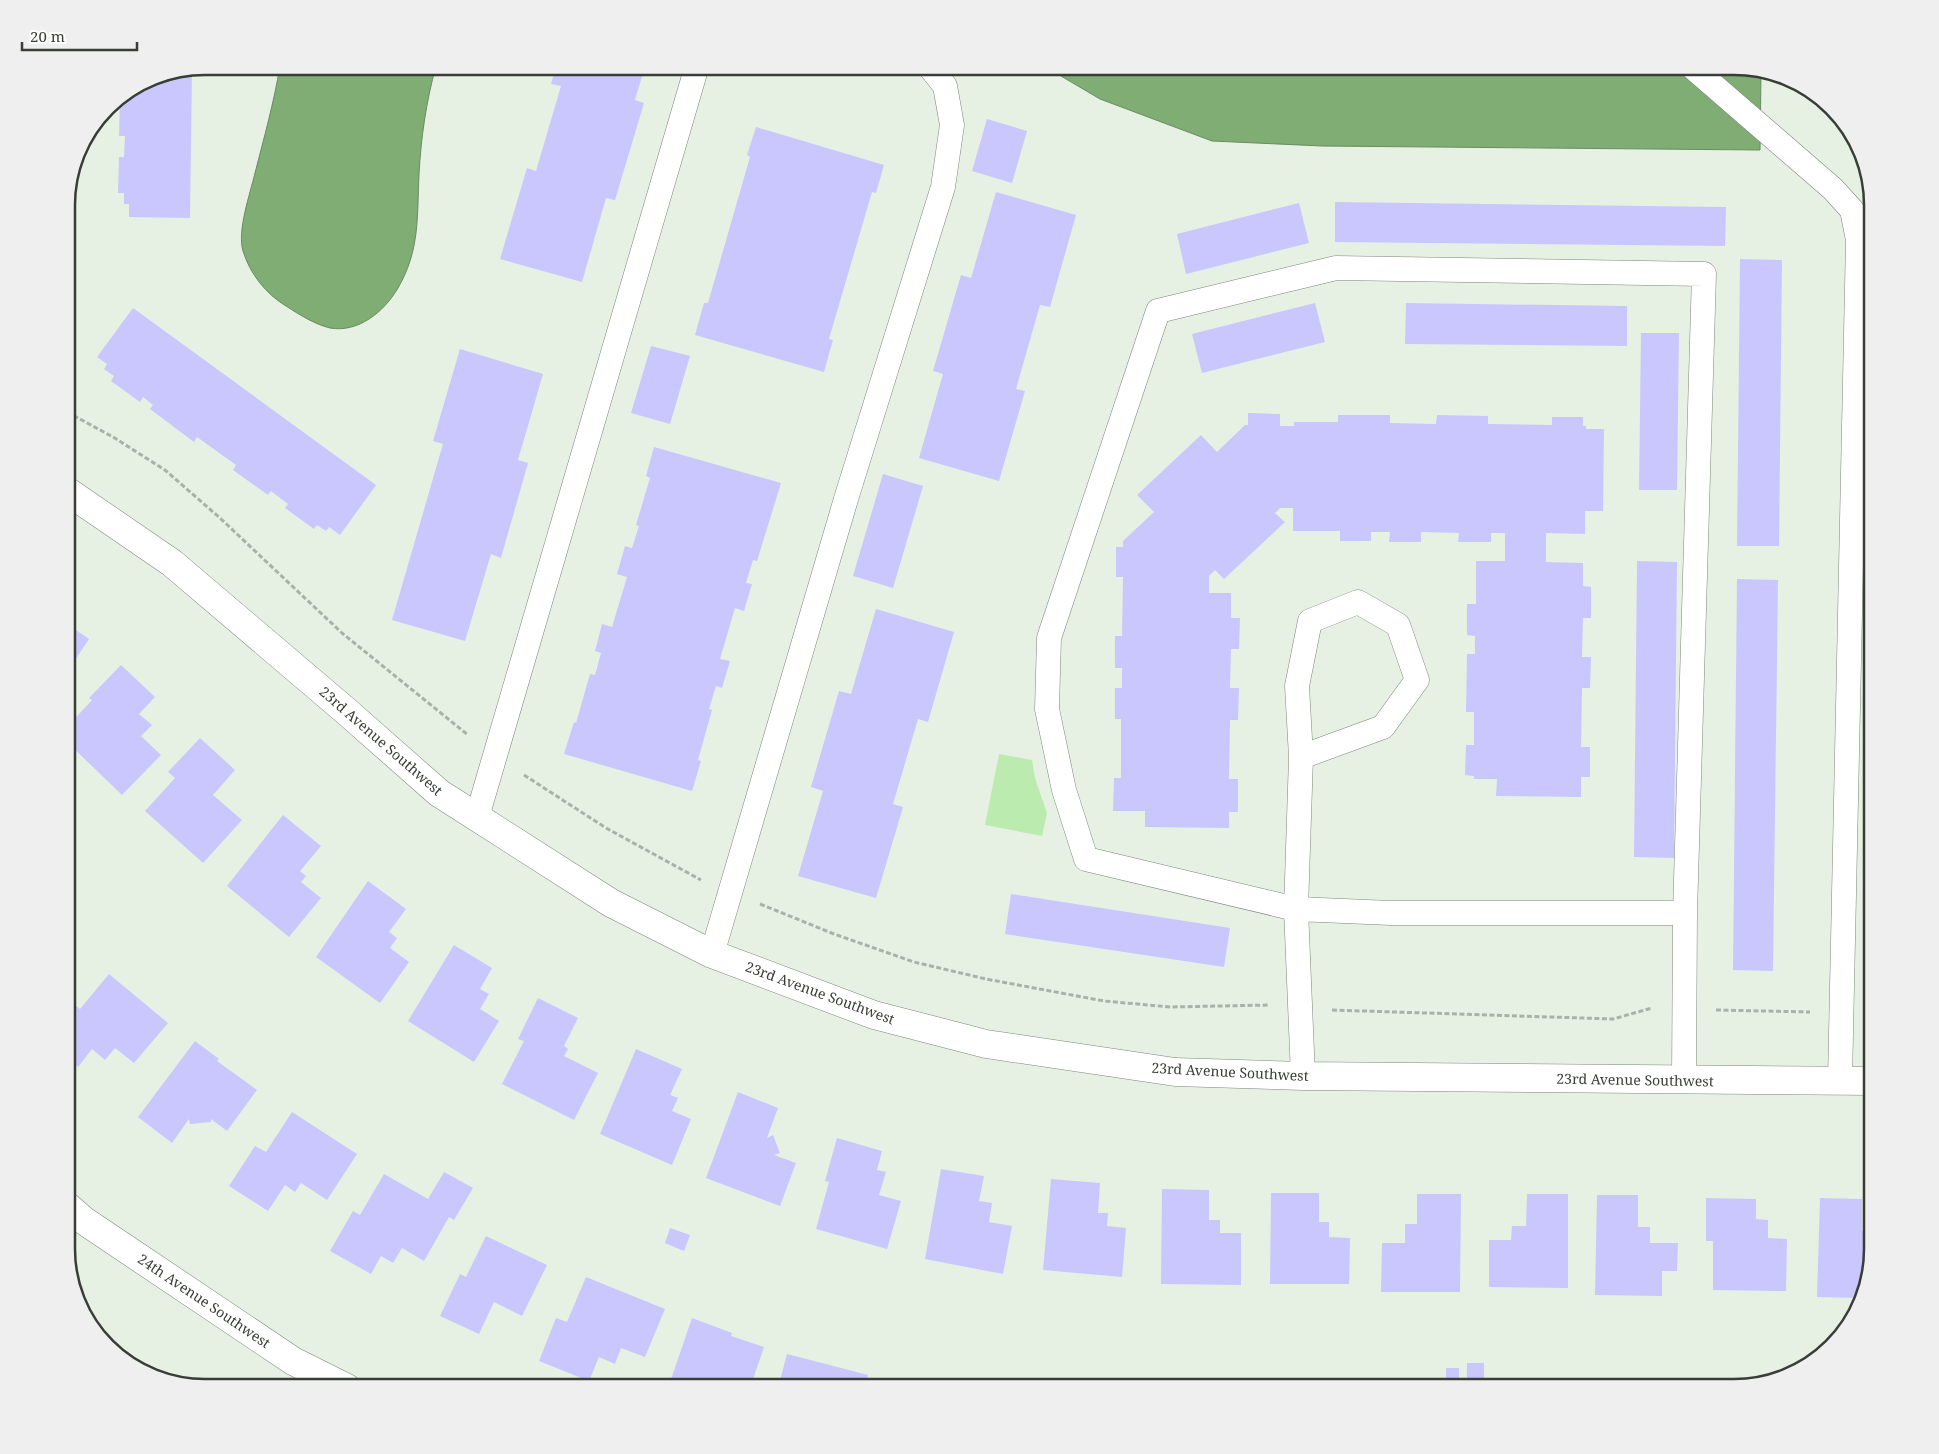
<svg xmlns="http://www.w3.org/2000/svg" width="1939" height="1454" viewBox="0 0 1939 1454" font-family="'Noto Serif',serif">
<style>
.green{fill:#bcebb0}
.water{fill:#7fad74;stroke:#6a8b62}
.building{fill:#cac7fe}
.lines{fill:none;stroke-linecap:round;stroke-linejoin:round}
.lane-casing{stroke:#7d877b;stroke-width:25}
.street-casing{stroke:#7d877b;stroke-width:29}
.secondary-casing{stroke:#7d877b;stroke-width:29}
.path{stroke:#a9b2a6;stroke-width:3;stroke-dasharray:5 2.5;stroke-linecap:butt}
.lane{stroke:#fff;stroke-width:24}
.street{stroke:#fff;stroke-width:28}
.secondary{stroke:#fff;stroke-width:28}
.labels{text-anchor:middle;stroke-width:4;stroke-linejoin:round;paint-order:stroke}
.street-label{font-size:14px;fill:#383d37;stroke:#fff}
.rim{fill:none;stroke:#383d37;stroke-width:2.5}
</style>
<rect width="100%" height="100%" fill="#e6f1e3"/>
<path class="green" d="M999 754 1032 760 1035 778 1047 813 1042 836 985 825Z"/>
<path class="water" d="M280 66H436C426 102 421 138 419 174 417 217 420 250 398 288 384 312 358 333 330 328 314 324 300 315 286 306 266 294 250 274 243 251 237 231 250 194 255 173 264 138 274 102 280 66Z
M1044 66H1734L1761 71 1760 150 1322 146 1212 141 1100 99Z"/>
<path class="building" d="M556 66H645L635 100 644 103 615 200 606 198 582 282 500 259 527 168 536 171 561 86 551 84Z
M192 69 190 218 129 217V204H124V193H118L119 157H124L125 136H119L120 97 152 77Z
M987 119 1027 131 1012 183 972 171Z
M756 127 884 165 876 193 872 192 829 339 833 340 824 372 695 335 704 303H708L750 157 747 155Z
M996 192 1076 215 1050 307 1040 305 1016 389 1025 391 999 481 919 458 943 374 933 371 961 275 971 278Z
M1335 202 1726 207 1725 246 1335 242Z
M1299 203 1309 243 1186 274 1177 234Z
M1740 259 1782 260 1779 546H1737Z
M1315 303 1325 342 1202 373 1192 334Z
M1406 303 1627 306V346L1405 344Z
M133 308 376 485 340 535 329 527 326 531 317 525 314 529 285 508 288 504 271 491 268 495 233 470 236 465 197 437 194 442 150 409 153 405 143 397 140 402 111 381 114 376 104 369 107 364 97 357Z
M1641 333H1679L1677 490H1639Z
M651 346 690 356 670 424 631 413Z
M460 349 543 374 518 460 528 463 501 558 491 554 465 641 392 620 443 444 433 441Z
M1248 413 1280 414V426H1294V422H1338V415H1390V423L1436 424 1437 415 1488 416V424L1552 425V417H1583V426H1586V429H1604L1603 511H1585V534L1546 533V562L1583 563V586L1591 587V618H1583L1582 657H1591L1590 688H1582L1581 747H1590V777H1581V797L1496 796 1497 779H1474V776L1465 775 1466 745H1474V712H1466L1467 654H1475V636L1467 635V604H1476V561H1505V533H1491V542H1458L1459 533 1421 532V542H1389L1390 532H1371V541H1340V531H1293V508H1280L1275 513 1285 522 1224 579 1215 570 1209 576V593H1231V618H1240L1239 649H1231L1230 688H1239L1238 720H1230L1229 779H1238V812H1229V828L1145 827V811H1113L1114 778H1121V719H1115V688H1122V668H1115V636H1122L1123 577H1116V547H1123V541L1154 512 1137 495 1201 435 1217 452 1245 425H1248Z
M654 447 781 483 757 561 753 560 746 583 752 584 744 611 735 608 720 659 730 661 722 688 716 686 709 709 712 710 698 760 701 761 692 791 564 754 574 722 576 723 590 674 595 675 601 653 595 651 602 624 612 627 627 577 617 574 625 546 632 548 639 526 636 525 650 478 646 476Z
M883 474 923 486 893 588 853 576Z
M1637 561 1677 562 1674 858 1634 857Z
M1737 579 1778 580 1773 971 1733 970Z
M876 609 954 632 928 722 918 719 893 804 903 807 876 898 798 876 823 791 811 787 839 691 851 694Z
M67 624 89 639 67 672Z
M121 665 155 697 139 714 152 725 141 736 161 755 122 795 67 742V727L92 700 89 698Z
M200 738 235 770 213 795 242 820 203 863 145 811 175 778 168 772Z
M283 815 321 846 300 871 306 876 301 882 321 898 289 937 227 886Z
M368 881 406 909 389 932 397 938 390 948 409 962 380 1003 316 957Z
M1011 894 1230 928 1224 967 1005 934Z
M454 945 492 968 480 989 489 994 480 1009 499 1021 474 1062 408 1021Z
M109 974 168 1023 134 1063 115 1048 105 1060 92 1049 78 1067 67 1058V1006L70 1001 80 1009Z
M538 998 578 1018 564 1046 568 1049 564 1056 598 1073 574 1120 502 1084 524 1041 518 1039Z
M195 1041 219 1059 217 1061 257 1090 227 1131 211 1119V1122L190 1124 189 1119 172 1143 138 1117Z
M636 1049 682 1069 670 1095 678 1098 672 1111 691 1119 672 1165 600 1134Z
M738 1092 778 1108 767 1138 773 1135 780 1153 774 1155 796 1163 780 1206 706 1178Z
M292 1112 357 1154 327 1200 301 1183 295 1192 285 1185 268 1211 229 1186 255 1146 266 1152Z
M837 1138 882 1151 877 1170 886 1172 879 1195 901 1201 887 1249 816 1229 829 1182 825 1181Z
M941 1169 984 1176 979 1201 992 1203 989 1222 1012 1226 1003 1274 925 1259Z
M444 1172 473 1188 454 1220 449 1217 424 1261 402 1248 393 1263 381 1256 371 1274 330 1251 353 1211 360 1215 384 1174 428 1199Z
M1051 1179 1100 1183 1098 1213H1108L1107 1226 1126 1228 1122 1277 1043 1270Z
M1162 1189 1209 1190V1220H1220V1233H1241V1285L1161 1284Z
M1271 1193H1319V1222H1329V1237L1350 1238 1349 1284H1270Z
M1417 1194H1461L1460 1292H1381L1382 1243H1405V1224H1417Z
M1527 1194H1568V1288L1489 1287V1240H1511L1512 1226H1526Z
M1597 1195H1638V1227H1650V1243H1678L1677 1271H1662V1296L1595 1295Z
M1706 1198 1756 1199V1219L1768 1220V1238L1787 1239 1786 1291 1713 1290V1241H1706Z
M1820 1198 1862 1199V1231H1873V1249L1865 1294 1860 1295V1298L1817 1297Z
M670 1228 690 1235 684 1251 665 1243Z
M486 1236 547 1265 522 1316 494 1302 479 1334 440 1316 460 1274 466 1277Z
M586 1277 665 1309 645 1357 621 1348 615 1364 599 1357 589 1381 539 1361 556 1318 567 1322Z
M692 1318 732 1333 731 1336 764 1347 750 1388H738L726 1384 725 1388H668Z
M787 1354 868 1375 864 1388H778Z
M1467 1363H1484V1383L1467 1382Z
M1446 1368H1459V1385H1446Z
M901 1384 913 1387V1388H900Z"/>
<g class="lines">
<g class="lane-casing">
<path id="lane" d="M1691 66 1833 189 1852 210 1858 240 1840 1081
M1358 602 1398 625 1417 680 1383 727 1301 757 1297 686 1310 621Z
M1301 757 1296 909 1303 1076
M477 817 697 66
M712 954 846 499 943 187 952 125 945 86 929 66
M1684 1080 1685 913 1704 274 1336 268 1158 311 1049 638 1047 709 1064 790 1086 859 1296 909 1391 913H1685"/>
</g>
<g class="street-casing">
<path id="street" d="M67 1206 83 1220 293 1361 347 1388"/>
</g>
<g class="secondary-casing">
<path id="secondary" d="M67 491 172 563 346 711 439 793 611 903 712 954 874 1015 986 1044 1175 1072 1303 1076 1873 1081"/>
</g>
<path class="path" d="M67 412 113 437 165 470 220 518 342 633 468 735
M524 775 606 828 701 880
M760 904 834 934 914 962 986 979 1104 1001 1170 1007 1269 1005
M1332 1010 1613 1019 1652 1008
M1716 1010 1810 1012"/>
<use href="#lane" class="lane"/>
<use href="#street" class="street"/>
<use href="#secondary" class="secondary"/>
</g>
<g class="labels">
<g class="street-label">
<text transform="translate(381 741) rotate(41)" y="5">23rd Avenue Southwest</text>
<text transform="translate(820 993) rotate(20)" y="5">23rd Avenue Southwest</text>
<text transform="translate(1230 1072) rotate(3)" y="5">23rd Avenue Southwest</text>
<text transform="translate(1635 1080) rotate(1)" y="5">23rd Avenue Southwest</text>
<text transform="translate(204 1301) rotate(34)" y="5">24th Avenue Southwest</text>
</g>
</g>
<path d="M0 0H1939V1454H0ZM205 75H1734A130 130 0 0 1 1864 205V1249A130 130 0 0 1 1734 1379H205A130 130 0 0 1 75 1249V205A130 130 0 0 1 205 75Z" fill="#efefef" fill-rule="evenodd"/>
<path class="rim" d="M205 75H1734A130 130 0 0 1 1864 205V1249A130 130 0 0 1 1734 1379H205A130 130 0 0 1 75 1249V205A130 130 0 0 1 205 75Z"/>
<path d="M22 42v8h115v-8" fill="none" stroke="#383d37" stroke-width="2.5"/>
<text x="30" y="42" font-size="15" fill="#383d37" stroke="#ffffff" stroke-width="4" paint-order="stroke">20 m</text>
</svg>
